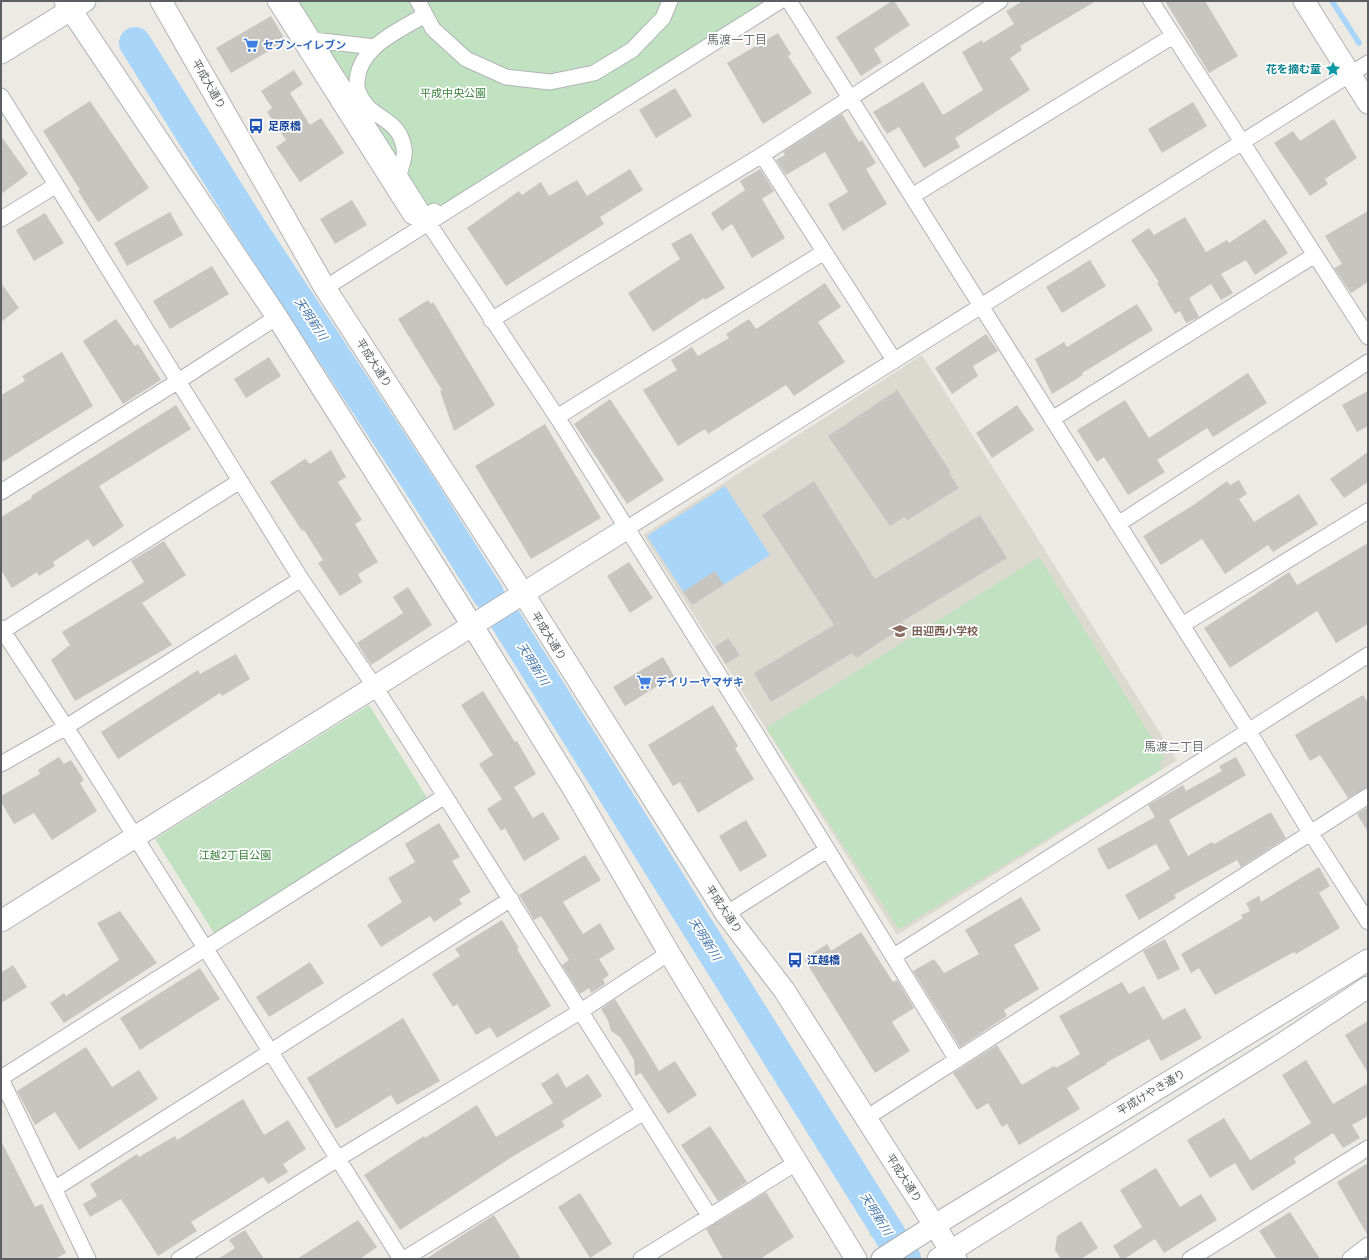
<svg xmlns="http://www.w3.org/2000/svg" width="1369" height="1260" viewBox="0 0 1369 1260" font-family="'DM Sans','Noto Sans JP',sans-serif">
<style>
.education{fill:#dcd9d1}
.green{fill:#c1e2c1}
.water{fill:#a8d5f8}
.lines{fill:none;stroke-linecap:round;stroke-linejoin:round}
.stream{stroke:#a8d5f8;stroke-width:5.5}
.river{stroke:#a8d5f8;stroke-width:32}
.building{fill:#c8c5c0}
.street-casing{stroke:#b0b3b7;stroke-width:17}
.secondary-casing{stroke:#afb2b7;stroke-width:23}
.street{stroke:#fff;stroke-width:15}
.secondary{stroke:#fff;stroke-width:21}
.labels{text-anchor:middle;stroke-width:3.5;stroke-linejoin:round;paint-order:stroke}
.shop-label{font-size:11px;font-weight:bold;fill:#366cbe;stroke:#fff;text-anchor:start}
.culture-label{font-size:11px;font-weight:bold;fill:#0d838f;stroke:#fff;text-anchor:end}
.street-label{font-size:11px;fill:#5b5e62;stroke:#fff}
.park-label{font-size:11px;fill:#3c813f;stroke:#fff}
.transit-label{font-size:11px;font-weight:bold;fill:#164399;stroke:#fff;text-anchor:start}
.education-label{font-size:11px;font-weight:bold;fill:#785e54;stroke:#fff;text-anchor:start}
.neighbourhood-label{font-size:12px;fill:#6c7074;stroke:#fff}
.water-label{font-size:12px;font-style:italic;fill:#4677a8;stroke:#fff}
</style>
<rect width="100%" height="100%" fill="#eceae3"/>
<path class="education" d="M922 355 1177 760 897 935 643 535Z"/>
<path class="green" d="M281 1H767L425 219Z
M1039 557 1165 759 1159 763 1162 769 899 929 766 728Z
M369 705 428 799 214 933 155 839Z
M896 1216 898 1225 897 1235 886 1243 868 1235Z"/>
<path class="water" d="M725 486 770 555 692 605 647 536Z"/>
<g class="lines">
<path class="stream" d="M1332 1 1359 43"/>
<path class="river" d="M135 43 250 227 424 492 488 594
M505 619 905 1259"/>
</g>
<path class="building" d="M892 1H894L910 25 874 49 882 62 861 76 836 37Z
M1023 1H1096L1020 46 1022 50 1010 58 1030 90 955 138 960 147 924 168 899 127 887 134 873 112 923 82 943 115 983 90 962 52 982 40 983 43 1014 24 1006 11Z
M1165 1H1205L1238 56 1209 73Z
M271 16 286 41 231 73 216 48Z
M778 33 791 54 788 56 812 93 763 124 727 63Z
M294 70 303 84 290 93 310 125 321 118 344 153 300 182 276 147 286 140 267 112 272 108 261 91Z
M675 88 692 116 656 138 639 110Z
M90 101 149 188 98 222 78 191 80 190 43 131Z
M1193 102 1207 126 1162 153 1148 129Z
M842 114 859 142 862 140 876 163 866 169 887 204 843 231 828 204 848 192 825 152 786 175 776 160 785 155 783 152Z
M1334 119 1357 158 1325 179 1328 184 1310 196 1274 143 1293 131 1300 141Z
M1 136 28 174 1 194Z
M630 169 643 190 600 217 604 224 506 286 467 228 519 191 522 195 541 182 549 196 577 180 587 196Z
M760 169 774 191 762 199 785 238 752 258 732 224 722 231 711 213 745 190 740 181Z
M352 200 367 225 335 244 320 219Z
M1368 211V282L1351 293 1334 268 1342 264 1325 236Z
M170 212 183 235 127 266 114 243Z
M45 213 64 243 34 261 16 230Z
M1185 217 1206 252 1227 240 1229 243 1265 219 1288 253 1255 275 1246 260 1221 274 1233 293 1221 300 1211 284 1189 298 1199 317 1186 323 1180 311 1175 314 1157 283 1159 282 1131 240 1149 228 1154 235Z
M691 233 725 288 705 300 704 298 653 332 628 293 680 259 671 244Z
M1090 260 1106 286 1062 313 1046 287Z
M212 266 229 294 170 329 153 301Z
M1 283 19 308 1 322Z
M825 283 841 307 818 322 845 362 794 396 786 385 708 434 705 429 678 446 643 390 677 370 671 360 692 347 698 356 729 338 726 334 749 319 756 329Z
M428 300 431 304 433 302 495 405 454 431 440 391 442 390 398 319Z
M1137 304 1153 330 1082 373 1083 375 1052 394 1035 359 1064 342 1067 347Z
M116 319 135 346 138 344 161 380 123 404 83 341Z
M986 334 998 351 973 366 978 376 952 394 935 368Z
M62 352 93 406 1 463V395L25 381 22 376Z
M269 357 281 376 246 398 234 379Z
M1248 373 1267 403 1213 437 1207 428 1157 460 1165 472 1128 495 1104 457 1097 462 1077 430 1125 400 1149 438Z
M897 390 950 471 949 473 959 488 908 520 904 517 890 526 828 436Z
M1368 391V426L1357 432 1342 405Z
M610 399 664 480 627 504 574 424Z
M176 405 191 429 99 486 124 526 93 547 88 539 53 562 55 566 39 576 37 572 12 588 1 570V517L32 498 31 496Z
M1017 405 1034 430 992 458 976 433Z
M545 424 601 518 531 559 475 466Z
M331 450 346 477 338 482 362 520 355 524 378 562 358 574 362 582 340 596 318 563 323 560 304 530 302 531 270 482 305 459 310 464Z
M1368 452V482L1344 498 1330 479Z
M1239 480 1247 494 1239 499 1254 522 1299 494 1318 524 1273 552 1268 545 1225 574 1202 539 1161 565 1143 536 1192 506 1227 481 1230 485Z
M814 481 875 579 980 515 1007 558 901 622 906 625 856 658 852 653 771 702 754 673 834 625 762 515Z
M164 541 186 575 142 603 172 645 75 701 51 660 70 645 62 632 144 582 131 561Z
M1368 543V624L1336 643 1317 611 1230 668 1204 628 1289 572 1297 585Z
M629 562 653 598 630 613 607 576Z
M715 571 724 585 692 605 683 592Z
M408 587 432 625 371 665 357 643 403 613 393 597Z
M728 638 740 655 726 664 715 647Z
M236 654 250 679 222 696 220 693 118 759 101 732 198 670 200 674Z
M663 657 674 676 625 706 613 687Z
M483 691 515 742 517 741 536 774 514 787 533 818 543 812 560 839 524 861 505 828 501 831 487 809 502 799 479 764 493 755 461 705Z
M1363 695 1368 703V787L1348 798 1320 755 1310 761 1295 735Z
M713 705 738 746 735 748 754 779 698 813 680 782 673 786 648 745Z
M59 757 64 764 71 760 84 780 80 783 97 811 52 840 34 813 14 824 1 802V796L40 774 38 770Z
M1236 757 1246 775 1169 820 1188 856 1212 842 1214 844 1271 812 1286 838 1241 867 1237 860 1174 895 1176 898 1139 920 1125 895 1170 869 1156 844 1108 870 1097 849 1155 817 1148 805 1183 785 1186 791 1222 771 1219 766Z
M1368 807V832L1357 814Z
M746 820 767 856 740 872 719 836Z
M439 823 460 857 452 861 471 892 459 899 462 904 434 922 430 916 381 947 367 925 402 902 388 878 415 862 405 844Z
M585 855 601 880 563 902 583 934 600 923 615 949 599 959 609 975 603 979 605 984 591 993 589 988 580 994 562 965 569 960 541 916 534 920 519 895Z
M1319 867 1330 886 1319 893 1340 928 1296 954 1294 952 1215 995 1199 968 1191 973 1181 954 1243 918 1241 915 1250 911 1246 903 1259 896 1261 902Z
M1021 897 1041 930 1014 945 1039 989 1004 1010 1007 1016 960 1047 913 971 934 959 944 973 979 954 965 930Z
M120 911 157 963 64 1023 50 1003 64 993 66 996 119 960 97 923Z
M502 920 519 948 517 949 551 1006 497 1038 490 1027 476 1035 457 1004 453 1007 432 974 460 956 455 949Z
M861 932 893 982 897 980 914 1008 892 1022 910 1051 875 1073 804 959 827 944 831 951Z
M1165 939 1180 969 1158 980 1143 951Z
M310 962 324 983 269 1017 256 997Z
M13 965 27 987 1 1003V973Z
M200 968 220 999 140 1050 120 1018Z
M1122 982 1129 994 1144 986 1163 1020 1185 1008 1202 1038 1161 1061 1149 1039 1106 1063 1107 1064 1067 1088 1080 1109 1019 1145 1007 1124 1002 1127 988 1103 977 1110 953 1073 997 1045 1022 1085 1054 1066 1056 1068 1080 1054 1059 1016Z
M615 999 659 1071 675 1061 697 1095 668 1114 641 1073 635 1076 634 1060 620 1037 611 1031 608 1020 601 1009Z
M403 1018 440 1081 397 1105 391 1095 336 1129 307 1078Z
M1368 1021V1073L1345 1035Z
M86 1047 112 1087 139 1070 158 1099 79 1150 55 1112 35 1125 17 1091Z
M1306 1060 1333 1104 1368 1083V1116L1352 1125 1360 1138 1343 1148 1333 1133 1294 1158 1296 1163 1252 1191 1235 1163 1210 1178 1187 1140 1224 1118 1250 1160 1311 1123 1282 1075Z
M558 1073 566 1088 588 1074 602 1096 562 1121 565 1126 515 1155 400 1230 364 1175 424 1136 425 1138 477 1105 496 1137 553 1103 541 1084Z
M243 1099 264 1135 288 1120 306 1149 283 1164 288 1172 268 1184 263 1177 191 1222 197 1231 158 1256 121 1199 90 1217 83 1204 97 1196 90 1184 137 1154 139 1157 175 1136 177 1140Z
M710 1126 747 1182 718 1201 681 1145Z
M1 1141 35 1207 42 1204 66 1253 55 1259H1Z
M1368 1163V1236L1337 1182Z
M1156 1168 1180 1207 1201 1194 1217 1220 1164 1253 1155 1239 1124 1259H1121L1113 1246 1142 1227 1120 1190Z
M766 1192 794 1237 760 1259H723L706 1229Z
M580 1193 612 1244 590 1258 558 1207Z
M1290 1212 1320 1259H1277L1259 1231Z
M494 1215 521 1259H426L467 1232Z
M358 1220 377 1247 360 1259H297Z
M1081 1221 1098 1248 1081 1259H1061L1055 1250 1057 1236Z
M245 1230 264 1259H218L235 1248 229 1240Z"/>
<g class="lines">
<g class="street-casing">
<path id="street" d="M275 1 411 216 429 224 557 417 755 732 957 1060
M289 1 425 216 434 211
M418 1 433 29 466 59 506 77 550 82 594 73 632 50 663 18 670 1
M789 1 1248 730 1310 832 1368 922
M1151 1 1368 337
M313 40 375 47
M1 96 301 579 375 687 445 796 710 1217
M762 155 894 360
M399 175C401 167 406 156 404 148 400 125 386 122 370 109 364 104 357 92 357 85 356 48 398 31 425 15
M912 196 1173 36
M1 219 55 186
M325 288 780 1
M491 320 762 155 1000 1
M557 417 824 252
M1052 419 1315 255
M1 492 177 382 277 317
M1118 524 1368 362
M626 529 1368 63
M1182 625 1368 511
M1 628 66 727 401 1259
M1 632 240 481
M1 764 66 727 301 579
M726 914 827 850
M894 956 1368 655
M1 1078 445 796
M1 1079 88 1259
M877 1111 1368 796
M54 1189 511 899
M179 1259 339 1158 581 1011 669 953
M404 1259 644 1112
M641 1259 796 1163
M1190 1259 1368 1148
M1350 1259 1368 1245"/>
</g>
<g class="secondary-casing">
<path id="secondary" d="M65 1 277 317 472 625 574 790 669 953 856 1259
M161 1 325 288 523 593 726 914 784 990 956 1259
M1304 1 1368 103
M1 53 85 1
M1 921 626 529
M882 1259 935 1225 1368 960
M938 1259 1279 1046 1368 987"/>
</g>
<use href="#street" class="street"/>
<use href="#secondary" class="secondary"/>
</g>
<defs>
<g id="supermarket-bare" transform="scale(1.2)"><path d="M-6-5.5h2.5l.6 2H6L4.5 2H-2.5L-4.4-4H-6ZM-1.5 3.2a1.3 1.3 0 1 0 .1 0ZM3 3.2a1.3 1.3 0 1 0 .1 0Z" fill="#3f7fe0" stroke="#fff" stroke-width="2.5" paint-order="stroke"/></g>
<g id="sight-bare" transform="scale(1.2)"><path d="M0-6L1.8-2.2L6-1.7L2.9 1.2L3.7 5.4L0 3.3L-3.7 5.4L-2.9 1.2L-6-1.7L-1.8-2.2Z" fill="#0f9aa8" stroke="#fff" stroke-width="2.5" paint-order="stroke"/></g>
<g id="bus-bare" transform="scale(1.2)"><path d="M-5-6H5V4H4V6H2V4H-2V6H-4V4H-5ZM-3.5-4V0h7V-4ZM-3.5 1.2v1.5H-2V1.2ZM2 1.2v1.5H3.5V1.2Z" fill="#1a4fb4" stroke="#fff" stroke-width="2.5" paint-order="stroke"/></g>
<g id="school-bare" transform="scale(1.2)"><path d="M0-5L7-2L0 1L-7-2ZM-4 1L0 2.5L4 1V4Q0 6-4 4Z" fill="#8d6e63" stroke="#fff" stroke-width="2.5" paint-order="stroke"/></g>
</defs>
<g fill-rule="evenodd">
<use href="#supermarket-bare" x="251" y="45"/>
<use href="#sight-bare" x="1333" y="69"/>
<use href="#bus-bare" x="256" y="126"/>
<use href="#school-bare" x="900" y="631"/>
<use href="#supermarket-bare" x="644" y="682"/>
<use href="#bus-bare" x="795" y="960"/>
</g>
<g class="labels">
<g class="shop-label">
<text x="263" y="49">セブン-イレブン</text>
<text x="656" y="686">デイリーヤマザキ</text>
</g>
<g class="culture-label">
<text x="1321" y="73">花を摘む童</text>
</g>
<g class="street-label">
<text transform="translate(209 84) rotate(60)" y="4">平成大通り</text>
<text transform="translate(374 363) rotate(57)" y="4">平成大通り</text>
<text transform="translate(549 636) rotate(58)" y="4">平成大通り</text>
<text transform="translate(724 909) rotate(56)" y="4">平成大通り</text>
<text transform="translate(1151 1092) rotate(-31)" y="4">平成けやき通り</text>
<text transform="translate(904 1178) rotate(57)" y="4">平成大通り</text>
</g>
<g class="park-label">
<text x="453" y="97">平成中央公園</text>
<text x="235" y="859">江越2丁目公園</text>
</g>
<g class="transit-label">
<text x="268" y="130">足原橋</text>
<text x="807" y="964">江越橋</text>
</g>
<g class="education-label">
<text x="912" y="635">田迎西小学校</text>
</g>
<g class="neighbourhood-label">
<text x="737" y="44">馬渡一丁目</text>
<text x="1174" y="751">馬渡二丁目</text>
</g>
<g class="water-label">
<text transform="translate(311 319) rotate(57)" y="4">天明新川</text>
<text transform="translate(533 664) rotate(58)" y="4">天明新川</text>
<text transform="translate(705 939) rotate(58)" y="4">天明新川</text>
<text transform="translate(876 1214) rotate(58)" y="4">天明新川</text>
</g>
</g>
<rect width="1369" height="1260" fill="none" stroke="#5b5e62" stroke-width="4"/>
</svg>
